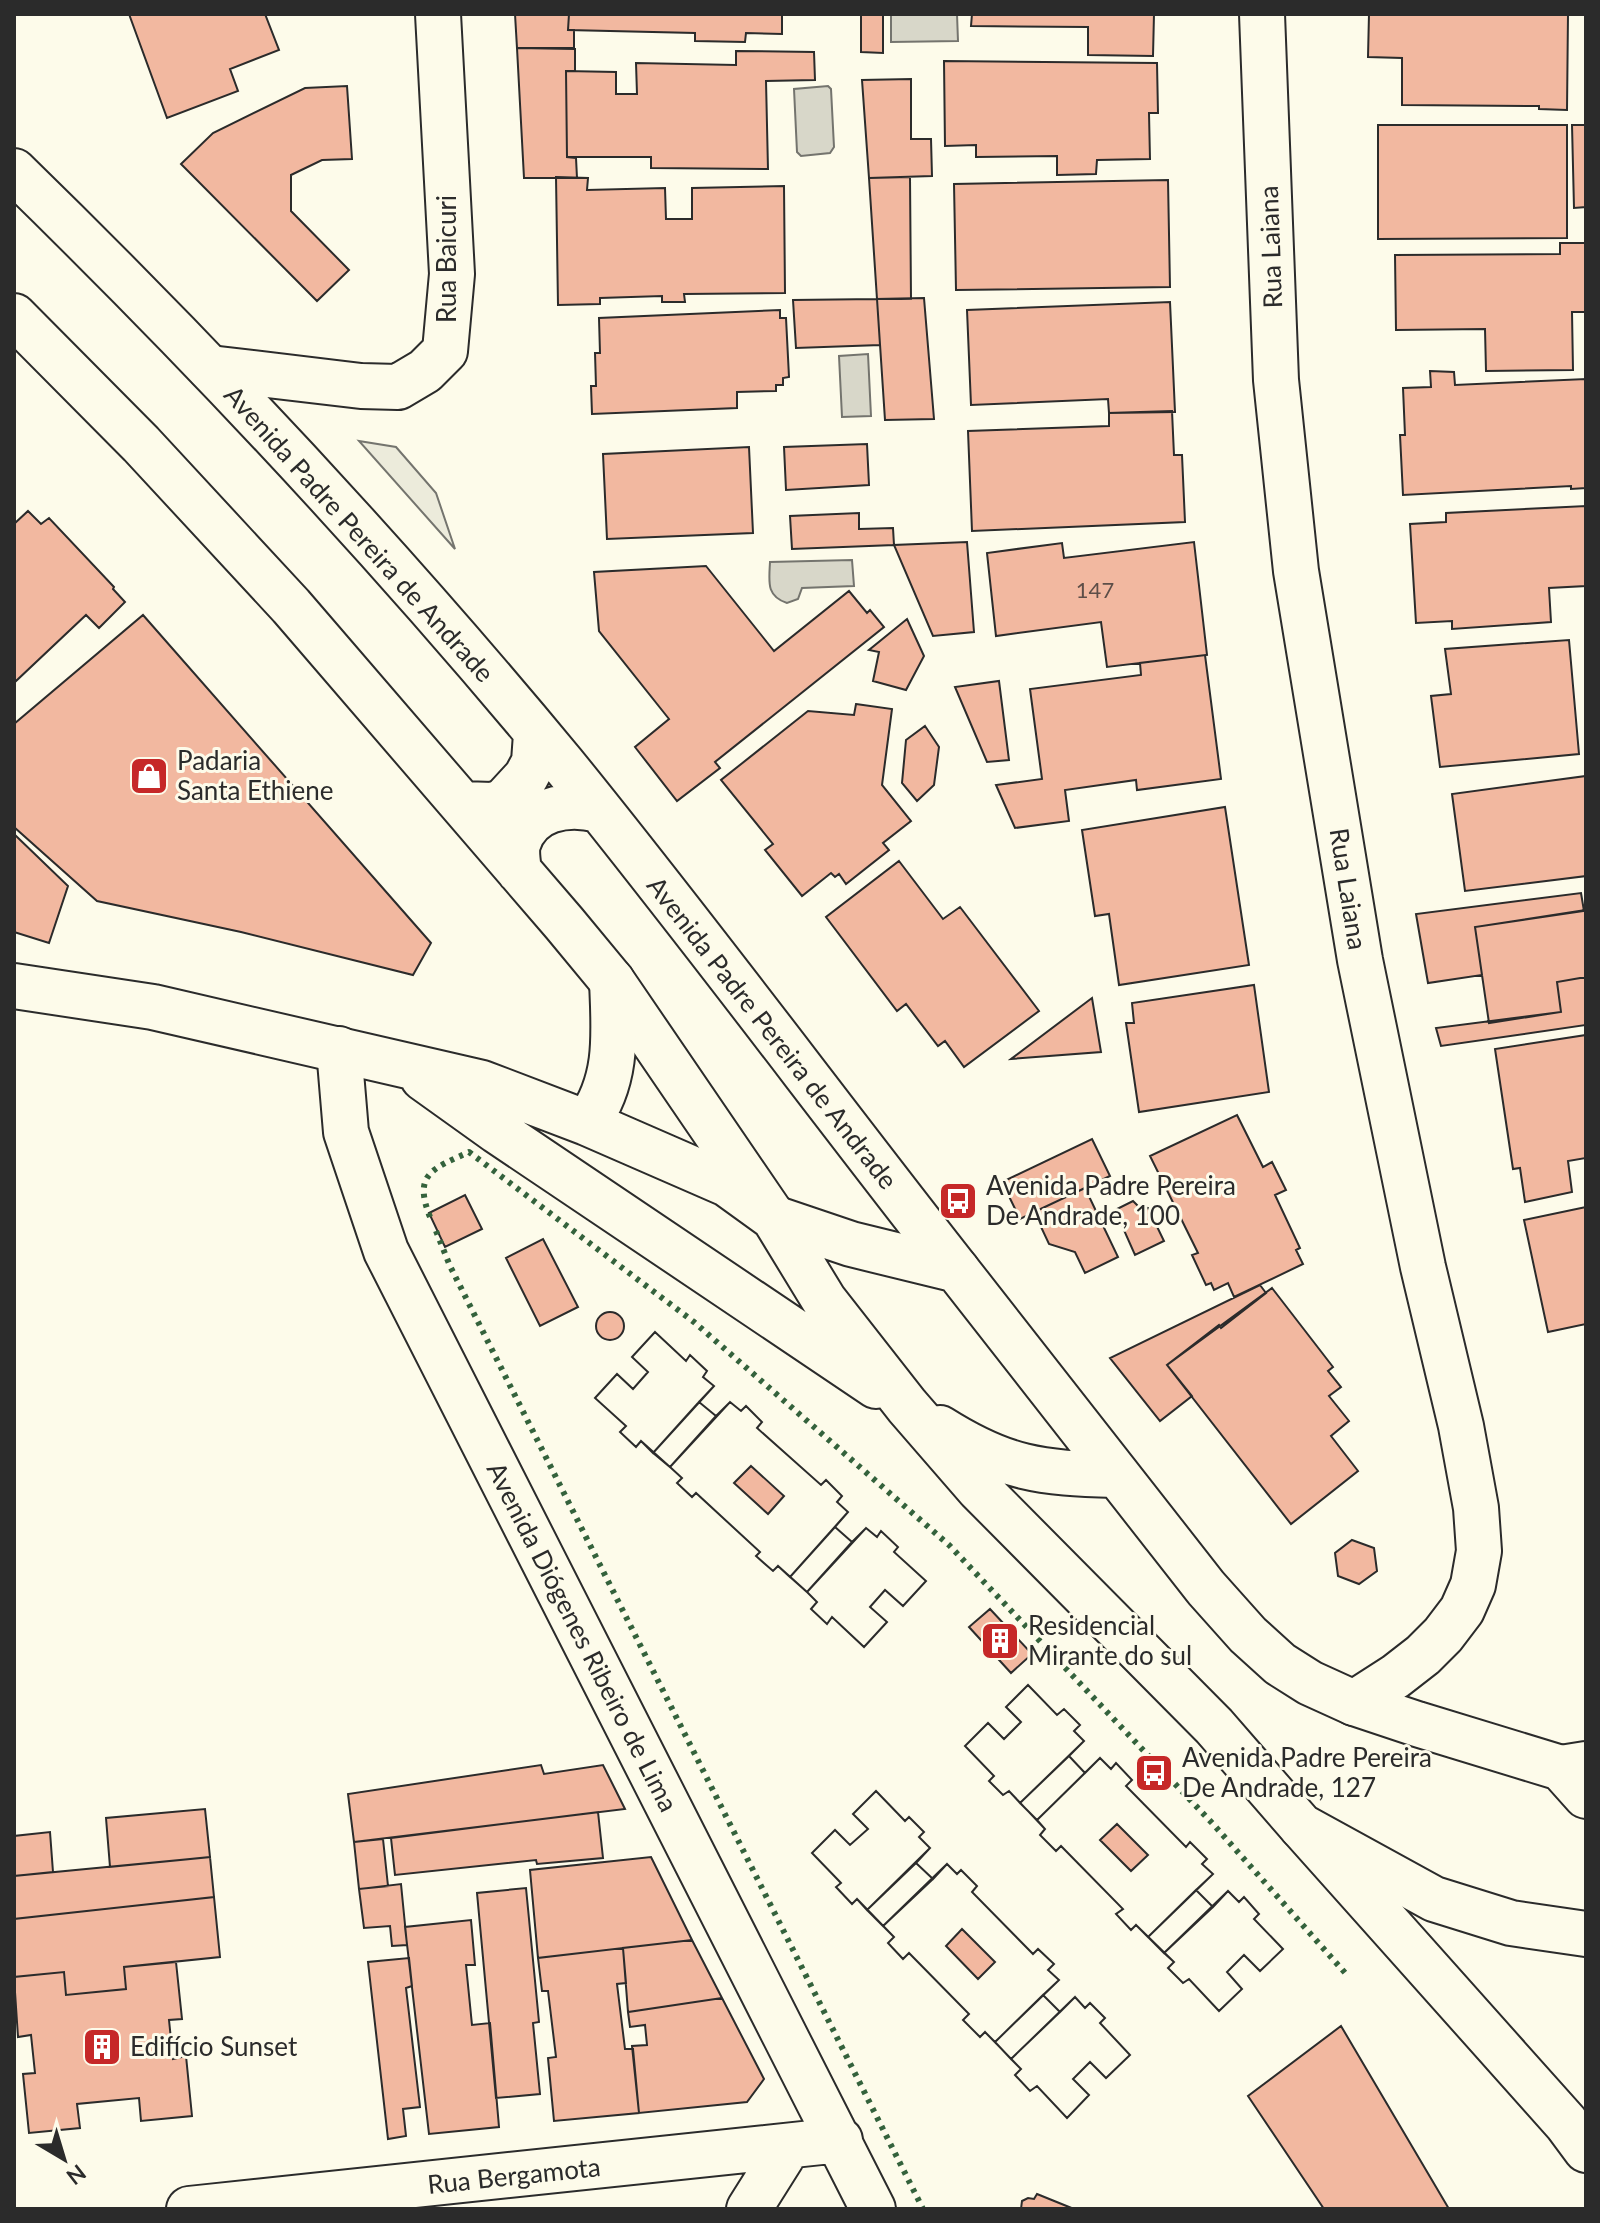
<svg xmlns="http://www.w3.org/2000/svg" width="1600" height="2223" viewBox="0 0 1600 2223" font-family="Lato,sans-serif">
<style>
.green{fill:#ecebdb;stroke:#74746e;stroke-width:2}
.water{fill:#d8d7c9;stroke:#74746e;stroke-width:2}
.building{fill:#f2b8a0;stroke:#2b2b2b;stroke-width:2;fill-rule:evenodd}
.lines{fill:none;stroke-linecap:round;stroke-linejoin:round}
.minor-casing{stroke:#2b2b2b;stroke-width:48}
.tertiary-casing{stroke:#2b2b2b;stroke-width:48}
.secondary-casing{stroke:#2b2b2b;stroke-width:48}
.primary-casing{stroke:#2b2b2b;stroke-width:48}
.minor{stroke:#fdfbea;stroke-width:44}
.tertiary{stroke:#fdfbea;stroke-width:44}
.secondary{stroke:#fdfbea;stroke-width:44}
.primary{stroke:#fdfbea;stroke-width:44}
.hedge{stroke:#34623c;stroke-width:6;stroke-dasharray:4 6;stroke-linecap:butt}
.labels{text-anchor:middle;stroke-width:6;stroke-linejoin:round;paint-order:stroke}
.number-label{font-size:22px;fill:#5d4e48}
.street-label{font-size:26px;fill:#2b2b2b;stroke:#fdfbea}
.poi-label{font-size:26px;fill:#2b2b2b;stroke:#fdfbea;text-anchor:start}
</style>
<rect width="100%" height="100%" fill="#fdfbea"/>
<path class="green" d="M359 441 396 447 436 493 455 549Z"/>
<path class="water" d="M891 14H957L958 41 891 42Z
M828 86 831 89 834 147 830 153 801 156 797 152 794 89Z
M868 354 871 416 842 417 839 356Z
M852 560 854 586 802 588 798 599 787 603C766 596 769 582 770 562Z"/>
<path class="building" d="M129 14H265L279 50 230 69 238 91 167 118Z
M515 14H569L568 30H574V48H517Z
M569 14H782V34L746 33 745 42 695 41V33L568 30Z
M861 14H883V53L861 52Z
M972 14H1154L1153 56 1088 55V27L971 26Z
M1369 14H1568L1567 110 1539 109V106L1402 105V58L1368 57Z
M517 48 575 49V71H566L567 157 576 158 577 178H524Z
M736 51 814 52 815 80 766 81 768 169 651 168V157H567L566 71 616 72V94H637L636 63 736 65Z
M944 61 1157 63 1158 113H1149L1150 159 1097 160 1096 174 1057 175V156L976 157V145L945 146Z
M911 79V139H931L932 176 869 178 862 80Z
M347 86 352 159 322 160 291 175V211L349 270 317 301 181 164 213 133 305 88Z
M1378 125H1567V238L1378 239Z
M1572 125H1586V207L1574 208Z
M556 177 588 178 587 190 665 188 666 219H692V188L784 186 785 293 684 294 685 302H662V296L600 298V304L558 305Z
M910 177 911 299H877L869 178Z
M1168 180 1170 287 956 290 954 184Z
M1560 243H1586V312H1572L1573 370 1486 371 1485 329 1396 330 1395 255 1560 254Z
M924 298 934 419 885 420 877 299Z
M877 299 880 345 796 348 793 300Z
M1170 302 1175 412 1109 413 1108 399 971 405 967 310Z
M780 310V318H786L789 377 783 378V385H776V391L737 392V408L592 414 591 386H596L595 353H600L599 318Z
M1430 371 1454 372 1455 385 1586 379V488L1571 489V486L1403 495 1400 435H1405L1403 388 1431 387Z
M1172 411 1174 455H1182L1185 522 972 531 968 431 1109 426V413Z
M867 444 869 485 786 490 784 447Z
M749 447 753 533 607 539 603 454Z
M1586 506V586L1549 588 1551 622 1452 629V621L1416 623 1410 524 1446 522V513Z
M28 511 41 524 49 518 114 587 113 589 125 602 99 628 86 615 16 681 14 679V524Z
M859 513V529L893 528 894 545 792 549 790 516Z
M967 542 974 632 933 636 894 545Z
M1194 542 1207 655 1107 667 1101 622 996 636 987 553 1062 543 1064 558Z
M706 566 774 651 849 591 867 613 870 610 884 627 715 762 720 768 677 801 635 747 669 719 599 631 594 572Z
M143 615 431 943 413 975 241 932 97 901 14 827V724Z
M907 619 924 656 906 690 873 681 879 652 869 650Z
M1569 640 1579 754 1440 767 1431 696 1451 694 1445 649Z
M1205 655 1221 779 1137 790 1136 780 1065 790 1069 821 1015 828 996 785 1042 779 1030 689 1141 675 1140 663Z
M999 681 1009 760 987 762 955 687Z
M856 704 892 709 882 785 911 821 883 843 889 850 846 884 839 874 835 877 831 873 802 896 765 850 773 844 721 780 808 711 854 715Z
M925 726 939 747 934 785 917 801 902 783 906 740Z
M1586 776V876L1465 891 1452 794Z
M1225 807 1249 965 1119 985 1109 914 1095 916 1082 830Z
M14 834 68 886 49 943 14 932Z
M899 861 943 919 960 907 1039 1011 964 1067 945 1041 938 1046 906 1004 897 1011 826 917Z
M1581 893 1584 911 1475 927 1482 975 1428 983 1416 914Z
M1586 910V977L1557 982 1561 1012 1489 1023 1475 927Z
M1586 977V1025L1441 1046 1436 1028 1561 1012 1557 982Z
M1254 985 1269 1092 1139 1112 1126 1023H1134L1132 1003Z
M1092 998 1101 1052 1011 1059Z
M1586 1035V1158L1568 1161 1572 1192 1525 1202 1520 1168 1513 1169 1495 1049Z
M1237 1115 1263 1167 1272 1162 1286 1190 1275 1195 1300 1248 1296 1250 1303 1264 1234 1297 1228 1283 1214 1290 1211 1283 1206 1285 1192 1255 1198 1253 1150 1156Z
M1092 1139 1110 1176 1020 1219 1002 1182Z
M1085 1188 1118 1257 1085 1273 1075 1252 1049 1244 1034 1212Z
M465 1195 482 1229 445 1247 429 1213Z
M1133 1201 1139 1207 1148 1208 1164 1241 1135 1255 1115 1210Z
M1586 1207V1324L1548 1332 1524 1220Z
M543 1239 578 1307 540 1326 506 1258Z
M1260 1285 1266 1293 1221 1328 1219 1325 1167 1365 1192 1396 1160 1421 1110 1358Z
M1272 1288 1333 1367 1328 1371 1341 1387 1329 1396 1349 1421 1331 1436 1358 1471 1291 1524 1167 1365Z
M596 1326a14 14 0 1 1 28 0a14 14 0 1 1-28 0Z
M655 1332 686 1361 690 1355 707 1371 703 1377 714 1386 699 1402 716 1416 730 1402 741 1411 746 1406 762 1422 757 1428 821 1485 826 1480 842 1496 837 1502 848 1512 835 1527 852 1542 866 1528 877 1537 881 1531 898 1547 894 1552 926 1581 903 1606 885 1590 870 1607 887 1622 864 1647 832 1617 827 1624 811 1609 817 1602 807 1592 778 1566 773 1571 756 1556 760 1552 696 1493 692 1497 677 1483 682 1478 670 1467 641 1441 636 1447 620 1432 626 1426 595 1398 617 1374 633 1389 648 1372 632 1357Z
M655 1332 686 1361 690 1355 707 1371 703 1377 714 1386 653 1453 641 1441 636 1447 620 1432 626 1426 595 1398 617 1374 633 1389 648 1372 632 1357Z
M699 1402 716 1416 670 1467 653 1453Z
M730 1402 741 1411 746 1406 762 1422 757 1428 821 1485 826 1480 842 1496 837 1502 848 1512 790 1577 778 1566 773 1571 756 1556 760 1552 696 1493 692 1497 677 1483 682 1478 670 1467ZM751 1466 784 1496 768 1514 734 1483Z
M835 1527 852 1542 807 1592 790 1577Z
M866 1528 877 1537 881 1531 898 1547 894 1552 926 1581 903 1606 885 1590 870 1607 887 1622 864 1647 832 1617 827 1624 811 1609 817 1602 807 1592Z
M1352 1540 1374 1548 1377 1571 1359 1584 1338 1576 1335 1553Z
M990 1609 1032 1654 1011 1673 969 1627Z
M1028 1685 1057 1715 1064 1709 1080 1725 1074 1731 1084 1741 1069 1756 1085 1773 1100 1758 1111 1769 1116 1763 1132 1780 1126 1786 1186 1847 1190 1842 1207 1859 1202 1864 1213 1874 1196 1890 1213 1907 1228 1891 1239 1902 1244 1897 1259 1914 1254 1919 1283 1949 1260 1971 1244 1955 1227 1972 1242 1989 1219 2011 1189 1979 1183 1983 1168 1968 1174 1962 1136 1925 1131 1930 1116 1914 1123 1909 1061 1846 1056 1851 1040 1835 1045 1829 1009 1791 1003 1795 989 1781 994 1776 965 1746 988 1723 1004 1739 1021 1722 1006 1707Z
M1028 1685 1057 1715 1064 1709 1080 1725 1074 1731 1084 1741 1020 1803 1009 1791 1003 1795 989 1781 994 1776 965 1746 988 1723 1004 1739 1021 1722 1006 1707Z
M1069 1756 1085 1773 1037 1820 1020 1803Z
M1100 1758 1111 1769 1116 1763 1132 1780 1126 1786 1186 1847 1190 1842 1207 1859 1202 1864 1213 1874 1148 1937 1136 1925 1131 1930 1116 1914 1123 1909 1061 1846 1056 1851 1040 1835 1045 1829 1037 1820ZM1117 1824 1148 1855 1131 1871 1100 1840Z
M541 1765 544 1774 603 1765 625 1809 354 1842 348 1794Z
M876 1791 905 1821 909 1817 924 1832 919 1837 930 1848 916 1863 933 1879 947 1864 957 1874 961 1870 977 1886 972 1892 1033 1954 1038 1949 1054 1964 1048 1970 1059 1980 1043 1995 1060 2012 1075 1997 1085 2008 1090 2003 1105 2018 1100 2023 1130 2055 1106 2078 1090 2062 1073 2079 1089 2095 1067 2118 1037 2086 1030 2091 1015 2075 1021 2069 985 2032 980 2037 963 2020 969 2014 909 1953 903 1959 888 1943 894 1937 857 1899 852 1904 836 1887 841 1883 812 1853 835 1830 850 1845 868 1829 853 1814Z
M876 1791 905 1821 909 1817 924 1832 919 1837 930 1848 867 1910 857 1899 852 1904 836 1887 841 1883 812 1853 835 1830 850 1845 868 1829 853 1814Z
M205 1809 210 1857 110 1867 106 1818Z
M598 1812 603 1858 537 1864 536 1860 395 1875 391 1838Z
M50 1832 53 1872 14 1876V1836Z
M383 1839 388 1886 359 1889 354 1842Z
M210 1857 214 1897 14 1919V1876Z
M651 1857 692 1940 538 1958 530 1870Z
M916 1863 933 1879 883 1926 867 1910Z
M947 1864 957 1874 961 1870 977 1886 972 1892 1033 1954 1038 1949 1054 1964 1048 1970 1059 1980 995 2042 985 2032 980 2037 963 2020 969 2014 909 1953 903 1959 888 1943 894 1937 883 1926ZM962 1929 995 1962 978 1979 946 1946Z
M401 1884 407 1945 392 1946 390 1926 364 1928 359 1889Z
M526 1888 539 2022 533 2023 540 2094 496 2098 477 1893Z
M1196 1890 1213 1907 1164 1953 1148 1937Z
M1228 1891 1239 1902 1244 1897 1259 1914 1254 1919 1283 1949 1260 1971 1244 1955 1227 1972 1242 1989 1219 2011 1189 1979 1183 1983 1168 1968 1174 1962 1164 1953Z
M214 1897 220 1957 124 1967 126 1989 66 1995 64 1972 14 1977V1919Z
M471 1920 475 1965H466L472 2025 490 2023 499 2127 429 2134 405 1927Z
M692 1940 722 1998 628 2012 623 1948Z
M623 1948 626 1983 617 1984 625 2049H633L639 2113 554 2121 548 2058 556 2057 548 1991H542L538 1958Z
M409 1958 412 1986 406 1988 420 2107 403 2109 406 2136 388 2139 368 1962Z
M176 1962 182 2019 169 2020 173 2059 186 2056 192 2116 141 2121 139 2098 77 2104 80 2128 29 2133 23 2074 35 2073 31 2035 18 2037 14 1977 64 1972 66 1995 126 1989 124 1967Z
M1043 1995 1060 2012 1011 2059 995 2042Z
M1075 1997 1085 2008 1090 2003 1105 2018 1100 2023 1130 2055 1106 2078 1090 2062 1073 2079 1089 2095 1067 2118 1037 2086 1030 2091 1015 2075 1021 2069 1011 2059Z
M722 1998 764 2079 747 2102 639 2113 632 2046 647 2045 645 2025 630 2027 628 2012Z
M1341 2026 1449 2209H1324L1248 2096Z
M1037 2194 1074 2209H1021L1022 2201 1028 2198 1034 2199Z"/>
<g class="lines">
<g class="minor-casing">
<path id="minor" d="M1262 14 1276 380 1296 571 1360 960 1423 1267 1461 1426 1476 1508 1479 1551 1473 1585 1462 1610 1443 1635 1423 1655 1396 1676 1354 1703
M210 368 361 386 398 387 425 371 445 351 452 274 438 14
M339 1049 346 1132 386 1251 873 2209
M189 2209 840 2140
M749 2209 788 2147"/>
</g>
<g class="tertiary-casing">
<path id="tertiary" d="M14 171C207 359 391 556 563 764 698 930 825 1102 957 1270
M14 316 141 444 291 606 564 923 612 981 771 1214
M462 804 492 805 503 802 526 777 534 762 536 734
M519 871C518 863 516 852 518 844 529 808 567 802 599 810"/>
</g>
<g class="secondary-casing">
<path id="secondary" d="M14 986 153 1007 482 1083 587 1123 727 1184 774 1218 851 1244 957 1270 1206 1588 1248 1635 1280 1664 1310 1683 1354 1703 1417 1724 1561 1768 1586 1796
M423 1078 497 1131 876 1386
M587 1123C619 1080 614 1032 612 981
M774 1218 824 1300 907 1406 979 1489 1214 1726 1301 1826 1434 1899 1511 1923 1586 1934
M940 1428C1005 1469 1040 1473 1115 1475"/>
</g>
<g class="primary-casing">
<path id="primary" d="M1561 1768 1586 1764
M1301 1826 1566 2123 1586 2150"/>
</g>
<use href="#minor" class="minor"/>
<use href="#tertiary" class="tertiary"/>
<use href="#secondary" class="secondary"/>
<use href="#primary" class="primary"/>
<path class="hedge" d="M430 1217C413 1174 432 1169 469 1152L694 1322 949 1545 1213 1824 1347 1975
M436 1231 450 1266 923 2209"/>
</g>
<defs>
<g id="shop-square" transform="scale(2)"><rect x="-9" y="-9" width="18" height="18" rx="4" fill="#c62828" stroke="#fdfbea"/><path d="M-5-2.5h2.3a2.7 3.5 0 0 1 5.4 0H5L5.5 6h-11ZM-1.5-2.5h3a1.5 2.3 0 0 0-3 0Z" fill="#fff"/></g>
<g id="bus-square" transform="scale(2)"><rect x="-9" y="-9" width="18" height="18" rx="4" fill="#c62828" stroke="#fdfbea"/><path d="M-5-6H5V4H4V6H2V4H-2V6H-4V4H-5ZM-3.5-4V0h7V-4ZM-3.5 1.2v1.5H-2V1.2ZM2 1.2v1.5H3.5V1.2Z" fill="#fff"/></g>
<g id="building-square" transform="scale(2)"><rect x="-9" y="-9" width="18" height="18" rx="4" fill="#c62828" stroke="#fdfbea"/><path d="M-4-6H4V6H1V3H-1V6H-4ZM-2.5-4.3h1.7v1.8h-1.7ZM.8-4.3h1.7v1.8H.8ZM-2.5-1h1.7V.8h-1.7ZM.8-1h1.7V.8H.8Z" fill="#fff"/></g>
</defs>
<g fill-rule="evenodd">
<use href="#shop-square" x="149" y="776"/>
<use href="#bus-square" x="958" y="1201"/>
<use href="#building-square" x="1000" y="1641"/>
<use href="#bus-square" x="1154" y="1773"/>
<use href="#building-square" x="102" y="2047"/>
</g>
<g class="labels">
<g class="number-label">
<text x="1095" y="598">147</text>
</g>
<g class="street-label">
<text transform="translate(1271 247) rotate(-92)" y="9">Rua Laiana</text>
<text transform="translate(447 259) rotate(-90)" y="9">Rua Baicuri</text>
<text transform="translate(359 534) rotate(48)" y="9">Avenida Padre Pereira de Andrade</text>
<text transform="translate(1348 889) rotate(81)" y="9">Rua Laiana</text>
<text transform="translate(772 1033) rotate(52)" y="9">Avenida Padre Pereira de Andrade</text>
<text transform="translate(582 1637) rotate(63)" y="9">Avenida Diógenes Ribeiro de Lima</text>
<text transform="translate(514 2176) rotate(-6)" y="9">Rua Bergamota</text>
</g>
<g class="poi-label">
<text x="177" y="770">Padaria<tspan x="177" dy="30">Santa Ethiene</tspan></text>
<text x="986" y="1195">Avenida Padre Pereira<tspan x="986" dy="30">De Andrade, 100</tspan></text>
<text x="1028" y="1635">Residencial<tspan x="1028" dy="30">Mirante do sul</tspan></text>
<text x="1182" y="1767">Avenida Padre Pereira<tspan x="1182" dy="30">De Andrade, 127</tspan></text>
<text x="130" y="2056">Edifício Sunset</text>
</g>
</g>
<rect width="1600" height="2223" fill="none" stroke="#2b2b2b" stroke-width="32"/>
<g transform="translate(64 2159) rotate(142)" stroke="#fdfbea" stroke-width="6" paint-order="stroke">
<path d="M0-6L14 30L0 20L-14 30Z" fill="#2b2b2b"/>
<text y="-12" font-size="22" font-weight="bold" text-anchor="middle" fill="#2b2b2b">N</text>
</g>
</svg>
